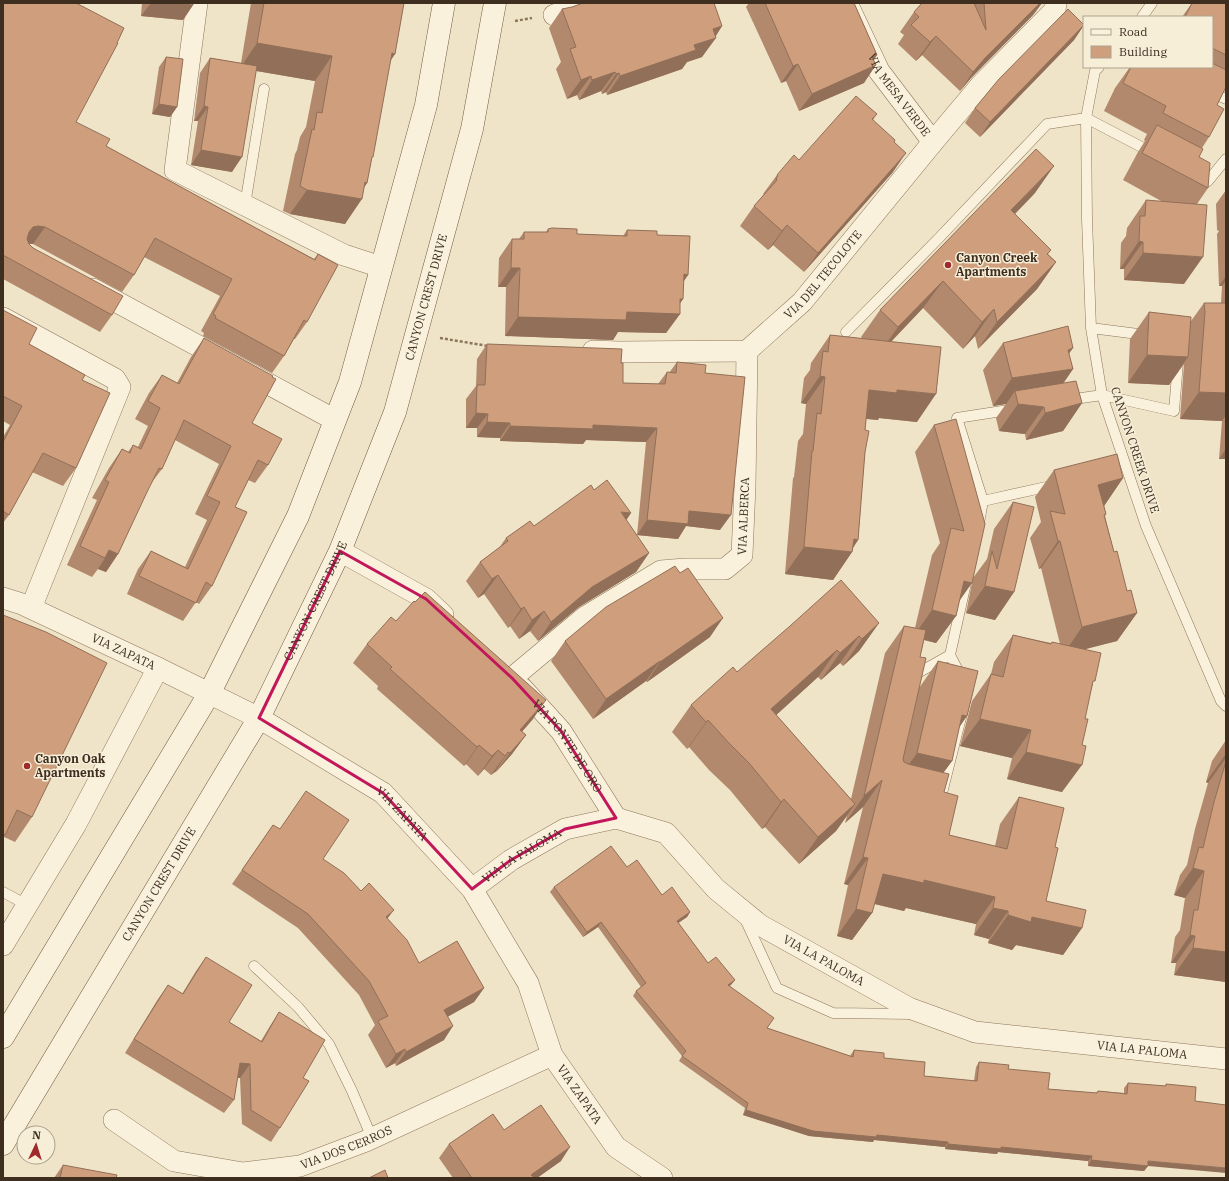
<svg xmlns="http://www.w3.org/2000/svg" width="1229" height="1181" viewBox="0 0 1229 1181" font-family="'IBM Plex Serif',serif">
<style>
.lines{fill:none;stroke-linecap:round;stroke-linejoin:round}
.service-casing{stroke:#8d765c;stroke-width:11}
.minor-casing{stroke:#8d765c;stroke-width:22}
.secondary-casing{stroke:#6f573f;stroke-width:23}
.path{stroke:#8d765c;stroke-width:2.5;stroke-dasharray:3 2;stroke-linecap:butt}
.service{stroke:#faf1dc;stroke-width:10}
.minor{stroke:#faf1dc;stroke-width:21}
.secondary{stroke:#faf1dc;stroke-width:22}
.wall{fill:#b2896c}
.shaded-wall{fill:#916f58}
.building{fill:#cf9f7d;stroke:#916f58}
.marked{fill:none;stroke:#c2185b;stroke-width:3;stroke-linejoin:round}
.poi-dot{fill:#9e2a2b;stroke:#f7eed8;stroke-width:1.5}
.labels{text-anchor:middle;stroke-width:3;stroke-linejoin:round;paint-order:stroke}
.street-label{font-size:12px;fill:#3d2e20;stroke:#f7eed8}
.poi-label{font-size:12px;font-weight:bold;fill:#3d2e20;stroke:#f7eed8;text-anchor:start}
</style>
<rect width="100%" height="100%" fill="#f0e4c8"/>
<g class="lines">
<g class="service-casing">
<path id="service" d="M1142 17 1152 3
M1099 67 1095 71 1086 118 1087 219 1091 328 1102 395 1146 526 1221 701 1226 706
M1210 92 1226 99
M1197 175 1208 181 1226 159
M245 205 264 89
M1091 328 1146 335
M846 332 938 239 1047 124 1086 118 1153 153
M1068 400 1102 395 1174 411 1178 362
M983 501 1055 485
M979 523 983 501 957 418 1015 409
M950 655 966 583
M950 655 968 690 941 797 890 785 916 674Z
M3 892 27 905
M745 919 777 988 833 1013 911 1014
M254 966 298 1007 329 1044 352 1091 372 1138"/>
</g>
<g class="minor-casing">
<g id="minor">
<path d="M197 3 175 170 344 255 381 267"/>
<path id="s1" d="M847 3 879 71 933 142"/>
<path d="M554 15 587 3"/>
<path d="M93 289 335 420"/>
<path d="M3 318 115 379 120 387 31 608"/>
<path id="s2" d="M593 351 619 352 747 351 802 302 933 142 980 86 1055 10 1056 3"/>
<path d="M340 551 426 599 443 615"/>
<path id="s3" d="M3 598 22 604 158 668 259 718 383 793 472 889 528 983 552 1055 616 1147 662 1178"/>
<path id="s4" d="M512 678 585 617 661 571 685 569H725L742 555 745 486 747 351"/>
<path id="s5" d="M522 688 561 731 616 818"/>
<path id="s6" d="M472 889 511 860 565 829 616 818 666 833 716 889 760 925 909 1008 975 1032 1226 1059"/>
<path d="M3 945 76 824 158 668"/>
<path id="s7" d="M114 1120 174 1161 243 1173 300 1166 366 1141 552 1055"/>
</g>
</g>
<g class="secondary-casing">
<g id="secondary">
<path d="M3 1037 209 694 298 516 350 382 426 105 444 3"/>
<path id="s8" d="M3 1144 259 718 340 551 395 412 472 129 495 3"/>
</g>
</g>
<path class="path" d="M515 21 532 18
M440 338 488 346"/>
<use href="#service" class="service"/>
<use href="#minor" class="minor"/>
<use href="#secondary" class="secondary"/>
</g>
<path class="wall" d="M3 3 76 122 106 146 265 233 314 259 318 254 307 322 295 339H294L284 356 272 373 203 336 204 333 201 331 220 296 144 257 134 275 122 292 33 244H29L112 315 100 332 3 279Z
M142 3H193V5L183 20 141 16Z
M251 3H404L395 54 390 61 367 183 364 187 345 224 290 214 283 211 295 154 297 150 300 137 306 127 315 81 256 71 232 172 191 165 198 121H194L200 73 210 58 241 63Z
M749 3H854L877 55 874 60 864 83 799 111 786 81 781 83 746 7Z
M922 3H1042L1033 15 971 78 960 91 922 55 916 61 898 44 904 35 900 32 914 12Z
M1192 3H1226V87L1217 105 1209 137 1202 148 1199 157 1208 188 1197 204 1184 284 1124 280V269H1120L1121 243 1126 236 1127 228 1146 200 1163 202 1123 180 1138 152 1145 141 1144 140 1147 134 1104 111 1115 88 1130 67H1212V17H1182Z
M562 9 722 26 702 57 687 62 682 69 607 95 606 92 602 94 601 91 579 100 577 95 567 99 556 69 561 62 549 28Z
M1084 25 1074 40 980 137 965 123 975 108Z
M166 57 177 107 170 117 152 114 159 67Z
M877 114 873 120 894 142 893 172 804 272 773 245 768 250 740 226 754 206 764 194H763L777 175 799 160Z
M1226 190V459H1219L1222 421 1180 419 1184 364 1169 385 1128 383 1130 339 1149 312 1191 321 1204 303H1221L1222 286H1219L1217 234 1219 231 1217 230 1216 204Z
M1035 193 1015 214 1051 250 1048 254 1056 262 1037 289 978 349 975 336 963 349 923 308 891 342 917 422 879 418 878 420 866 419 865 430V452L858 540 853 548 852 552 833 580 785 574 793 478 794 477 798 441 803 434 806 404 801 403 804 378 810 370 811 363 830 335 863 339 861 337 880 310Z
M548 229 577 234 623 236 627 230 657 235 688 275 683 282V299L680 303V314L666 333 618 332 613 340 505 336 506 287H498L499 258 512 239H519L524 232H546Z
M3 310 29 344 82 380 76 468 63 486 32 472 9 515 3 523V437L10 425 3 421Z
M204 338 252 423 268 465 255 483 248 480 235 507 212 586 199 604 196 602 183 621 127 594 138 569 151 551 185 567 207 520 195 514 219 464 175 440 162 469 149 486 118 554 106 572 98 569 92 577 67 565 97 500 92 498 109 468 122 449 128 452 133 445 138 447 148 426 135 419 149 393 162 375 177 383 191 357Z
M1003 343 1069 354 1073 369 1063 384 1082 403 1063 431 1026 440 1025 434 999 431 996 418 1006 404 993 406 983 370Z
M487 344 621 363 623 383 658 384 667 372 669 373 677 362 705 373 720 530 686 526 678 539 637 535 646 442 586 440 583 444 500 441V438L477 437V428H466V399L476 386 477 359Z
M934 425 985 524 959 602 956 616 936 643 924 640 920 657 907 742 919 688 938 661 959 727 952 761 944 772V792L949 835 995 846 1000 824 1019 797 1055 847 1046 901 1082 928 1063 955 1016 945 1012 950 988 943 989 939 974 935 976 924 906 908 904 911 874 904 872 913 852 940 837 936 848 885 844 884 863 807 845 823 847 816 836 831 799 864 765 827 762 829 730 790 709 770 689 747 687 749 672 732 691 705 737 672 879 623 859 651 843 666 840 663 821 680 818 677 776 715 851 799 885 653 904 626 915 628 932 555 940 543 915 452Z
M1054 470 1123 478 1104 506 1106 514 1105 516 1114 552 1127 591 1137 613 1117 641 1083 649 1093 684 1062 792 1007 779 1012 758 960 746 972 701 991 674 994 662 1013 635 1051 643 1052 642 1060 644 1041 568 1039 569 1030 538 1041 522 1035 497Z
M594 490 626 520 649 553 636 572 579 607 538 641 530 631 519 639 510 626 508 628 484 594 478 598 466 581 480 562 499 548 506 538 534 526Z
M1013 502 1014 592 995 620 966 613 973 578 987 559 994 529Z
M3 615 32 817 15 842 4 837 3 838Z
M396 621 533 719 522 732 526 735 512 754 496 772H495L491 775 484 769 478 776 466 764 464 766 377 689 378 686 353 663 367 644Z
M710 637 647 682 646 681 593 719 551 661 565 641Z
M1226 740V982L1174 975 1176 963H1171L1175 937 1180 930 1185 898 1174 895 1180 875 1187 865 1195 829 1208 783 1206 782 1212 761Z
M273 825 323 859 387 918 419 963 484 988 474 1002 448 1016 444 1040 396 1066 395 1063 386 1068 368 1035 375 1025 359 995 298 928 232 884Z
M627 867 662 895 690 912 687 917 678 923 708 963 735 980 729 986 767 1028 850 1056 854 1050 884 1058 924 1076 974 1081 976 1067 979 1062 1008 1069 1048 1089 1096 1093 1098 1091 1124 1093V1088L1128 1083 1165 1086 1166 1084 1148 1166 1144 1171 1088 1166V1161L998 1152 997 1154 945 1149V1147L874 1140 873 1142 809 1136 743 1115 745 1108 679 1061 682 1056 633 996 636 991 641 987 598 927 583 937 550 892 554 887Z
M206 957 229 1022 261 1041 270 1026 279 1012 303 1078 280 1128 271 1142 242 1124 240 1078H237L234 1100 224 1113 125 1053 158 999 168 985 182 994 196 971Z
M504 1130 561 1161 537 1178H453L439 1158 449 1144Z
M63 1165 116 1178H54Z"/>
<path class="shaded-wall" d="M151 3H171L193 5 183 20 141 16Z
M1040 3H1042L1033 15 971 78 960 91 973 72 985 58Z
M1084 25 1074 40 980 137 990 122Z
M722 26 714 39 716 38 702 57 687 62 682 69 607 95 620 76 694 45 713 29Z
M936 36 922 55 916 61 930 42Z
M257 43 332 56 315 81 240 68Z
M392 53 395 54 378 79Z
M877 55 868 69 876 65 864 83 799 111 812 94Z
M798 64 786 81 781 83 793 66Z
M615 72 601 91 579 100 592 80Z
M619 73 606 92 602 94 616 74Z
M591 76 577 95 567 99 581 80Z
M159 104 177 107 170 117 152 114Z
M204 106 208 107 198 121H194Z
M201 150 242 157 232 172 191 165Z
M906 153 893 172 804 272 818 253Z
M1054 166 1035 193 992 237 1011 210Z
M365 182 367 183 357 198 362 199 345 224 290 214 307 190Z
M787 225 773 245 768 250 782 231Z
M38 226 45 227 33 244 26 243 29 232 33 227Z
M1139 241 1143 242 1124 269H1120Z
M1143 253 1203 257 1184 284 1124 280Z
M1056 262 1037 289 978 349 997 322Z
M511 268H520L506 287H498Z
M684 274 688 275 675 294Z
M1226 276V281L1222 286H1219Z
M943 281 923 308 879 354 898 327Z
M680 299H683L673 314H680L666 333 618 332 613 340 505 336 518 317 627 312Z
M994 309 975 336 963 349 982 322Z
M1073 348 1057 371 1073 369 1054 396 1015 391 1006 404 993 406 1012 378 1068 350Z
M1147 355 1188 357 1169 385 1128 383Z
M820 376 825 377 806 404 801 403Z
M869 390H897L936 394 917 422 879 418 878 420 850 417Z
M1199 392 1226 393V415L1222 421 1180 419Z
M1082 403 1063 431 1026 440 1045 413Z
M1018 404 1044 407 1025 434 999 431Z
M476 413 488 414 477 428H466Z
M487 422 510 423 500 438 477 437Z
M593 425 657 428 646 442 586 440 583 444 500 441 510 426Z
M1226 449V459H1219Z
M1123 478 1104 506 1079 512 1098 485Z
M689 511 731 515 720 530 686 526 678 539 637 535 647 520Z
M621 512 631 513 618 533Z
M854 539 858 540 850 552H852L833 580 785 574 804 547Z
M1058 541H1060L1041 568 1039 569Z
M109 550 118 554 106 572 98 569 105 558Z
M649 553 636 572 579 607 538 641 551 622 592 587Z
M498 575 484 594 478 598 492 579Z
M964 581 972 583 953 610Z
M985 586 1014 592 995 620 966 613Z
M524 607 510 626 508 628 521 609Z
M932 610 956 616 936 643 913 637Z
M544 611 530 631 519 639 532 620Z
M1137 613 1117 641 1063 655 1082 627Z
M723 618 710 637 647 682 660 662Z
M879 623 859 651 843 666 862 639Z
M859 636 840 663 821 680 840 653Z
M837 650 818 677 752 737 771 709Z
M660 661 646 681 593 719 606 699Z
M546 700 533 719 506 749 520 730Z
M962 715 967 716 948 744Z
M980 719 1031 730 1012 758 960 746Z
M708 720 689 747 687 749 706 722Z
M526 735 512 754 496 772 510 753Z
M479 745 466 764 464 766 477 747Z
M498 750 484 769 478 776 492 756Z
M508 752 495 772 491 775 505 756Z
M1026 752 1082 765 1062 792 1007 779Z
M917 753 952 761 932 788 898 780Z
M1225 755H1226V758L1208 783 1206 782Z
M882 780 863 807 845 823 864 796Z
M784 799 765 827 762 829 781 802Z
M855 804 836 831 799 864 818 837Z
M863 857 868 858 848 885 844 884Z
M1193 868 1204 871 1185 898 1174 895Z
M883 874 924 880 995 897 976 924 906 908 904 911 863 901Z
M993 908 1008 911 989 939 974 935Z
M856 909 872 913 852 940 837 936Z
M394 910 384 923 386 917Z
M690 912 687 917 674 926 677 921Z
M1008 915 1032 917 1082 928 1063 955 1016 945 1012 950 988 943Z
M601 922 598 927 583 937 587 932Z
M1190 935 1195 936 1176 963H1171Z
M1193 948 1226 952V982L1174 975Z
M735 980 731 985 724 990 728 985Z
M484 988 474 1002 435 1024 444 1010Z
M453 1026 444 1040 396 1066 406 1052Z
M405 1049 395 1063 386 1068 396 1054Z
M240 1063 250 1064 240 1078 230 1077Z
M746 1110 877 1135 948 1142 945 1147 874 1140 873 1142 809 1136 743 1115Z
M948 1144 1001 1147 1092 1156 1088 1161 998 1152 997 1154 945 1149Z
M570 1147 561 1161 537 1178H529L531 1175Z
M1091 1160 1148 1161 1226 1168V1173L1148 1166 1144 1171 1088 1166Z"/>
<path class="building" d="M3 3H76L124 28 117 43H118L76 122 110 139 106 146 265 233 315 260 318 254 338 265 307 322 304 320 284 356 215 318 216 316 213 314 232 279 155 238 134 275 45 227 38 226 33 227 29 232 27 239 29 244 33 248 123 296 112 315 3 255Z
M171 3H193V5Z
M264 3H404L395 54 392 53 373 157H372L367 183 365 182 362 199 307 190 300 186 312 129 314 130 317 112 322 113 332 56 257 43Z
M583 3H714L722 26 713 29 716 38 694 45 696 50 620 76 619 73 616 74 615 72 592 80 591 76 581 80 570 49 576 47 562 9 572 7Z
M765 3H854L877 55 872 57 876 65 812 94 798 64 793 66Z
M922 3H974L986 30 984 3H1040L985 58 973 72 936 36 930 42 911 25 919 17 914 12Z
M1192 3H1197L1199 4V3H1226V55L1212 48V17H1185Z
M1068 9 1084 25 990 122 975 108 999 79Z
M166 57 183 59 177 107 159 104Z
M210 58 257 66 242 157 201 150 208 107 204 106Z
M1212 63 1226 70V87L1217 105 1224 109 1209 137 1163 113 1166 106 1123 83 1131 67H1212Z
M856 96 877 114 872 119 895 140 894 142 906 153 818 253 787 225 782 231 754 206 777 180 776 178 778 176 777 175 794 155 799 160Z
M1157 125 1203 149 1199 157 1210 163 1208 188 1142 153Z
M1036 149 1054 166 1011 210 1051 250 1047 254 1056 262 997 322 994 309 982 322 943 281 898 327 880 310Z
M1146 200 1207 205 1203 257 1143 253V242L1139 241 1140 216H1145Z
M552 228 577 229V234L627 236V230L657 231V235L690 236 688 275 684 274 683 299H680V314L627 312 626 320 518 317 520 268H511L512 239H524V232H548V229Z
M1204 303H1226V393L1199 392 1205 312Z
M3 310 37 328 29 344 85 375 82 380 110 393 76 468 43 453 9 515 3 511V442L22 406 3 396Z
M1149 312 1191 317 1188 357 1147 355Z
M1068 326 1073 348 1068 350 1073 369 1012 378 1003 343Z
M830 335 941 347 936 394 897 390V393L869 390 865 430 869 431 865 452 858 540 854 539 852 552 804 547 812 451H813L817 413 821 414 825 377 820 376 823 351 828 352Z
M204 338 273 376 272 377 276 379 252 423 282 439 268 465 258 460 235 507 247 512 212 586 206 582 196 603 139 576 151 551 188 569 220 502 207 496 231 446 184 420 162 469 159 468 148 490 118 554 109 550 105 558 80 546 109 482 105 480 122 449 130 453 133 445 141 449 160 408 148 401 162 375 179 384Z
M487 344 622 349 621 363H623V383L665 384 667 372 676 373 677 362 706 365 705 373 745 377 731 515 689 511 688 524 647 520 657 428 593 425V429L510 426V423L487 422 488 414 476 413 477 385H485Z
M1076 381 1082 403 1045 413 1044 407 1018 404 1015 391Z
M956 419 985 524 972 583 964 581 956 616 932 610 951 528 964 531 934 425Z
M1117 454 1123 478 1098 485 1106 514 1104 515 1114 552 1117 551 1127 591 1131 590 1137 613 1082 627 1060 541H1058L1050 511 1065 514 1054 470Z
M607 480 631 513 621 512 649 553 592 587 551 622 544 611 532 620 524 607 521 609 498 575 492 579 480 562 508 541 506 538 530 521 534 526 591 485 594 490Z
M1013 502 1034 507 1014 592 985 586 992 551 997 569Z
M675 566 680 573 688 568 723 618 660 662V661L606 699 565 641 606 607Z
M841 580 879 623 862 639 859 636 840 653 837 650 771 709 855 804 818 837 784 799 781 802 749 763 728 742 708 720 706 722 691 705 733 667 737 672 790 626Z
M425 592 546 700 520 730 526 735 510 753 508 752 505 756 498 750 492 756 479 745 477 747 390 669 392 667 367 644 391 617 396 621 414 601 415 602Z
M3 615 46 632 107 663 32 817 17 810 5 835 3 834Z
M904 626 926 630 920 657 926 658 903 759 904 762 908 764 949 774 944 792 958 796 949 835 1007 849 1019 797 1064 808 1055 847 1058 848 1046 901 1086 910 1082 928 1032 917 1031 922 1008 915V911L993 908 995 897 924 880V883L883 874 872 913 856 909 868 858 863 857 882 780 864 796Z
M1013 635 1051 644 1052 642 1101 653 1095 681H1093L1085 719H1088L1082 745 1086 746 1082 765 1026 752 1031 730 980 719 991 674 1003 677Z
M938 661 978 671 967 716 962 715 952 761 917 753Z
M1226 761V952L1193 948 1195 936 1190 935 1194 910H1198L1204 871 1193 868 1199 847 1203 848 1214 802Z
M306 791 349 820 323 859 344 873 361 891 369 883 394 910 386 917 407 940 419 963 457 941 484 988 444 1010 453 1026 406 1052 405 1049 396 1054 378 1021 388 1016 369 981 308 914 242 870 273 825 280 829Z
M611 846 627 867 637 860 662 895 672 887 690 912 677 921 708 963 716 957 735 980 728 985 774 1018 767 1028 853 1057 854 1050 884 1053V1058L925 1062 924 1076 977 1081 979 1062 1009 1065 1008 1069 1050 1073 1048 1089 1097 1093 1098 1091 1127 1094 1128 1083 1166 1086V1084L1196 1087 1195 1101 1226 1105V1168L1148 1161V1166L1091 1160 1092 1156 1001 1147V1149L948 1144V1142L877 1135 876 1137 813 1131 746 1110 748 1103 682 1056 686 1051 636 991 646 983 601 922 587 932 554 887Z
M206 957 252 985 229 1022 262 1042 279 1012 325 1040 303 1078 309 1081 280 1128 251 1110 250 1064 240 1063 234 1100 134 1039 168 985 183 994Z
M541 1105 570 1147 531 1175 535 1178H472L449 1144 493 1114 504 1130Z
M63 1165 117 1175 116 1178H60Z
M385 1170 388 1178H369Z"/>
<path class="marked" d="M340 551 426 599 512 678 561 731 616 818 565 829 511 860 472 889 383 793 259 718Z"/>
<g class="poi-dot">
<circle cx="948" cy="265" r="4"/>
<circle cx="27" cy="766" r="4"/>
</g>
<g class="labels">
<g class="street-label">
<text dy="4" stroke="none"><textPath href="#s1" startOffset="106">VIA MESA VERDE</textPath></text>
<text dy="4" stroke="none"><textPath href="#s2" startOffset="262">VIA DEL TECOLOTE</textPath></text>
<text dy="4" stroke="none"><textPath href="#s8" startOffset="951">CANYON CREST DRIVE</textPath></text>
<text transform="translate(1135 450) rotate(72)" y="4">CANYON CREEK DRIVE</text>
<text dy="4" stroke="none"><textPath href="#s4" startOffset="309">VIA ALBERCA</textPath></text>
<text dy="4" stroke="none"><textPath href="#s8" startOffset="627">CANYON CREST DRIVE</textPath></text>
<text dy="4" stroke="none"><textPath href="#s3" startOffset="132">VIA ZAPATA</textPath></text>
<text dy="4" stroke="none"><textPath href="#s5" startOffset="74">VIA PONTE DE ORO</textPath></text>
<text dy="4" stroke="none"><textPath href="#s3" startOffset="456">VIA ZAPATA</textPath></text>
<text dy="4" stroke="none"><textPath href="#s6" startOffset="60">VIA LA PALOMA</textPath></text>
<text dy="4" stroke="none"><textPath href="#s8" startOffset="303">CANYON CREST DRIVE</textPath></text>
<text dy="4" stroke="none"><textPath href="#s6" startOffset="420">VIA LA PALOMA</textPath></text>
<text dy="4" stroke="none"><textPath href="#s6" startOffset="756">VIA LA PALOMA</textPath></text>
<text dy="4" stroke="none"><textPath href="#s3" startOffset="792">VIA ZAPATA</textPath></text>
<text dy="4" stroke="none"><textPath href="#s7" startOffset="250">VIA DOS CERROS</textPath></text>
</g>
<g class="poi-label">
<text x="956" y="262">Canyon Creek<tspan x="956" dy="14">Apartments</tspan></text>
<text x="35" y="763">Canyon Oak<tspan x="35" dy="14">Apartments</tspan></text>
</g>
</g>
<rect width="1229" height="1181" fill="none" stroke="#3d2e20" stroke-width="8"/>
<rect x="1083" y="16" width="130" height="52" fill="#f7eed8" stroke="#ada18e"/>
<rect x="1091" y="29" width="20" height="6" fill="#faf1dc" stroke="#ada18e"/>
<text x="1119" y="36" font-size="12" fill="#3d2e20">Road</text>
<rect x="1091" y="46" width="20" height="12" fill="#cf9f7d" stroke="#ada18e"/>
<text x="1119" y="56" font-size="12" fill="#3d2e20">Building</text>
<g transform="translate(36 1145) rotate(4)"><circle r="19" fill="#f7eed8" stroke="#ada18e"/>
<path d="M0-3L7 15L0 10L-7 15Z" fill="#9e2a2b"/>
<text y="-6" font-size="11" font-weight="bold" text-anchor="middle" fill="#3d2e20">N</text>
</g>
</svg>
